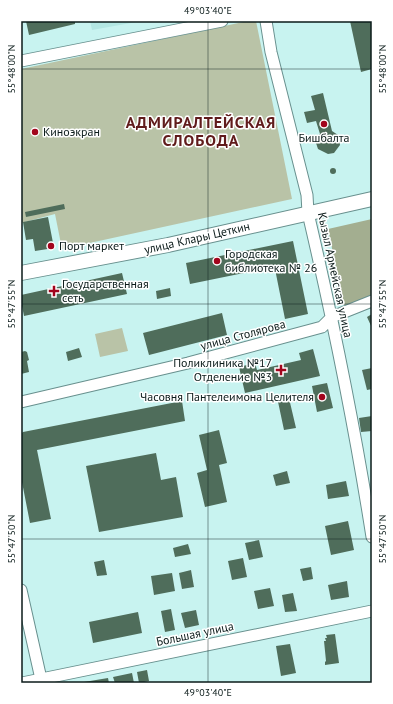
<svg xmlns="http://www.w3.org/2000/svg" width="393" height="704" viewBox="0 0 393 704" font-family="'PT Sans',sans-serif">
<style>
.built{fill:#b3e7e3}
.green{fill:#b9c3a7}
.forest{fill:#a3ae90}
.building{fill:#4f6d5b}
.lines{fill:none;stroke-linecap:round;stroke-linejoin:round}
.minor-casing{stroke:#68908e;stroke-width:13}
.major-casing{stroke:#68908e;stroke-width:16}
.minor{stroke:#fff;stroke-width:11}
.major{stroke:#fff;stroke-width:14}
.ticks{fill:none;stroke:#0b1b1a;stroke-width:1;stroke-opacity:0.45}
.poi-dot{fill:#a2041c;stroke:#fff;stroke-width:1.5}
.labels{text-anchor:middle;stroke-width:3;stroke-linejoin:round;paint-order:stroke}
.poi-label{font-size:12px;fill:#0b1b1a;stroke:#fff;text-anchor:start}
.street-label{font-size:12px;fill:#0b1b1a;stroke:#fff}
.district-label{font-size:16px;font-weight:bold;letter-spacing:1px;fill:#601b1b;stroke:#fff}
.neatline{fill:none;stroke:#0b1b1a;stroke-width:1.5}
.ticks-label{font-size:10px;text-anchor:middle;fill:#0b1b1a}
</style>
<rect width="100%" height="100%" fill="#c8f3f0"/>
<path class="built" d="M90 21H142L92 30Z"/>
<path class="green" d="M248 21H256L292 199 62 249 55 214 21 223V69Z
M122 328 128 351 100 357 95 334Z"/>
<path class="forest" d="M372 219V297L344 306 328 229Z"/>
<path class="building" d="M26 21H75V24L29 35Z
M350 21H372V69L361 72Z
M323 93 332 131 338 135 340 145 334 153 328 154 318 149 315 140 320 134 316 121 307 123 304 112 315 110 311 96Z
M330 171a3 3 0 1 1 6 0a3 3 0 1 1-6 0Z
M64 204 65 209 26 217 25 212Z
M48 217 54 248 35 251 33 239 26 240 23 222Z
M293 241 308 314 285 319 275 269 263 271V269L190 284 186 263Z
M122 273 127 294 24 316 21 301V295Z
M170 288 171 296 157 299 156 291Z
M222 313 227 335 149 355 143 333Z
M372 314V328L367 317Z
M79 348 82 357 68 361 66 352Z
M313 349 320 376 245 393 239 367 255 363 257 370 301 360 299 353Z
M25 351 27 352 29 360 27 361 29 372 21 374V352Z
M372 368V389L367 390 362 370Z
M327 383 333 408 317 412 312 386Z
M288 394 296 428 284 430 277 397Z
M182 401 185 421 37 450 51 519 30 523 21 477V434L23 432Z
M372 416V431L361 432 359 418Z
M219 430 227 463 219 465 227 502 205 507 197 473 207 470 199 435Z
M156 453 161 480 176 477 183 517 99 532 86 466Z
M287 471 290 483 276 486 273 475Z
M346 481 349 496 328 499 326 485Z
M348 521 354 550 331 555 325 526Z
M259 540 263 557 249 560 245 543Z
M188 544 191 554 175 557 173 548Z
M243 558 247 577 232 580 228 561Z
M104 560 107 575 97 576 94 562Z
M311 567 313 579 303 581 300 569Z
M191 570 194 587 182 589 179 573Z
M172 573 175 591 154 595 151 576Z
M347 581 349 597 331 600 328 585Z
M270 588 274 606 258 609 254 591Z
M293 593 297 611 285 612 282 595Z
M171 609 175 630 165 632 161 611Z
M196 610 199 625 185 628 181 613Z
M138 612 142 633 93 643 89 622Z
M335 634 339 663 325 665V662L326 661 324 641H326L325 638H327L326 635Z
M290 644 296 673 281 676 276 646Z
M147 670 149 681 139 683 137 672Z
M132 673 134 683H115L113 677Z
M108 678 109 683H84V682Z"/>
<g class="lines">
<g class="minor-casing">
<path id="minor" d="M266 21 271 52 307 195 308 213C333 320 355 428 372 537
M21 61 222 21
M21 402 188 363 322 327 332 317 372 301
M21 590 41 679
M22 683 372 611"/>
</g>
<g class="major-casing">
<path id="major" d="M21 273 168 245 372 199"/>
</g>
<use href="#minor" class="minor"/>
<use href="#major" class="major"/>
</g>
<path class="ticks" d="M208 21V683M21 69H372M21 304H372M21 539H372"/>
<g class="poi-dot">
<circle cx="324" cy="124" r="4"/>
<circle cx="35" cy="132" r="4"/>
<circle cx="51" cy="246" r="4"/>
<circle cx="217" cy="261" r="4"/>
<path d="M52 285h4v4h4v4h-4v4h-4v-4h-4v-4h4z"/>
<path d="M279 364h4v4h4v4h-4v4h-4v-4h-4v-4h4z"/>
<circle cx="322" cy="397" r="4"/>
</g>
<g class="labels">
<g class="poi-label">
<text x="43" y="136">Киноэкран</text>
<text x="324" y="142" text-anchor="middle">Бишбалта</text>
<text x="59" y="250">Порт маркет</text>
<text x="225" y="258">Городская<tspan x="225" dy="14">библиотека № 26</tspan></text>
<text x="62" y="288">Государственная<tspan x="62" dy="14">сеть</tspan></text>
<text x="272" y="367" text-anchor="end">Поликлиника №17<tspan x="272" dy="14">Отделение №3</tspan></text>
<text x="314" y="401" text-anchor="end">Часовня Пантелеимона Целителя</text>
</g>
<g class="street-label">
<text transform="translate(197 238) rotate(-13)" y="4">улица Клары Цеткин</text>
<text transform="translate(335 275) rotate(78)" y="4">Кызыл Армейская улица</text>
<text transform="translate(243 335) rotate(-15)" y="4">улица Столярова</text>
<text transform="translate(195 634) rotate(-12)" y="4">Большая улица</text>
</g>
<g class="district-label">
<text x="201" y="128">АДМИРАЛТЕЙСКАЯ<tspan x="201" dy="18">СЛОБОДА</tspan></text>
</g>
</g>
<rect width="393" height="704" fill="none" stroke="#ffffff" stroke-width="44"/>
<rect x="22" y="22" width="349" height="660" class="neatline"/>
<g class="ticks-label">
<text x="208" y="14">49°03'40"E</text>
<text transform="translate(11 69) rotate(-90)" y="4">55°48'00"N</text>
<text transform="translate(382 69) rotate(-90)" y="4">55°48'00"N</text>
<text transform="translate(11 304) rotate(-90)" y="4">55°47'55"N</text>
<text transform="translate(382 304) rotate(-90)" y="4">55°47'55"N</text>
<text transform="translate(11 539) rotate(-90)" y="4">55°47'50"N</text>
<text transform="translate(382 539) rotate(-90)" y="4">55°47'50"N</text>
<text x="208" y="696">49°03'40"E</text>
</g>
</svg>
